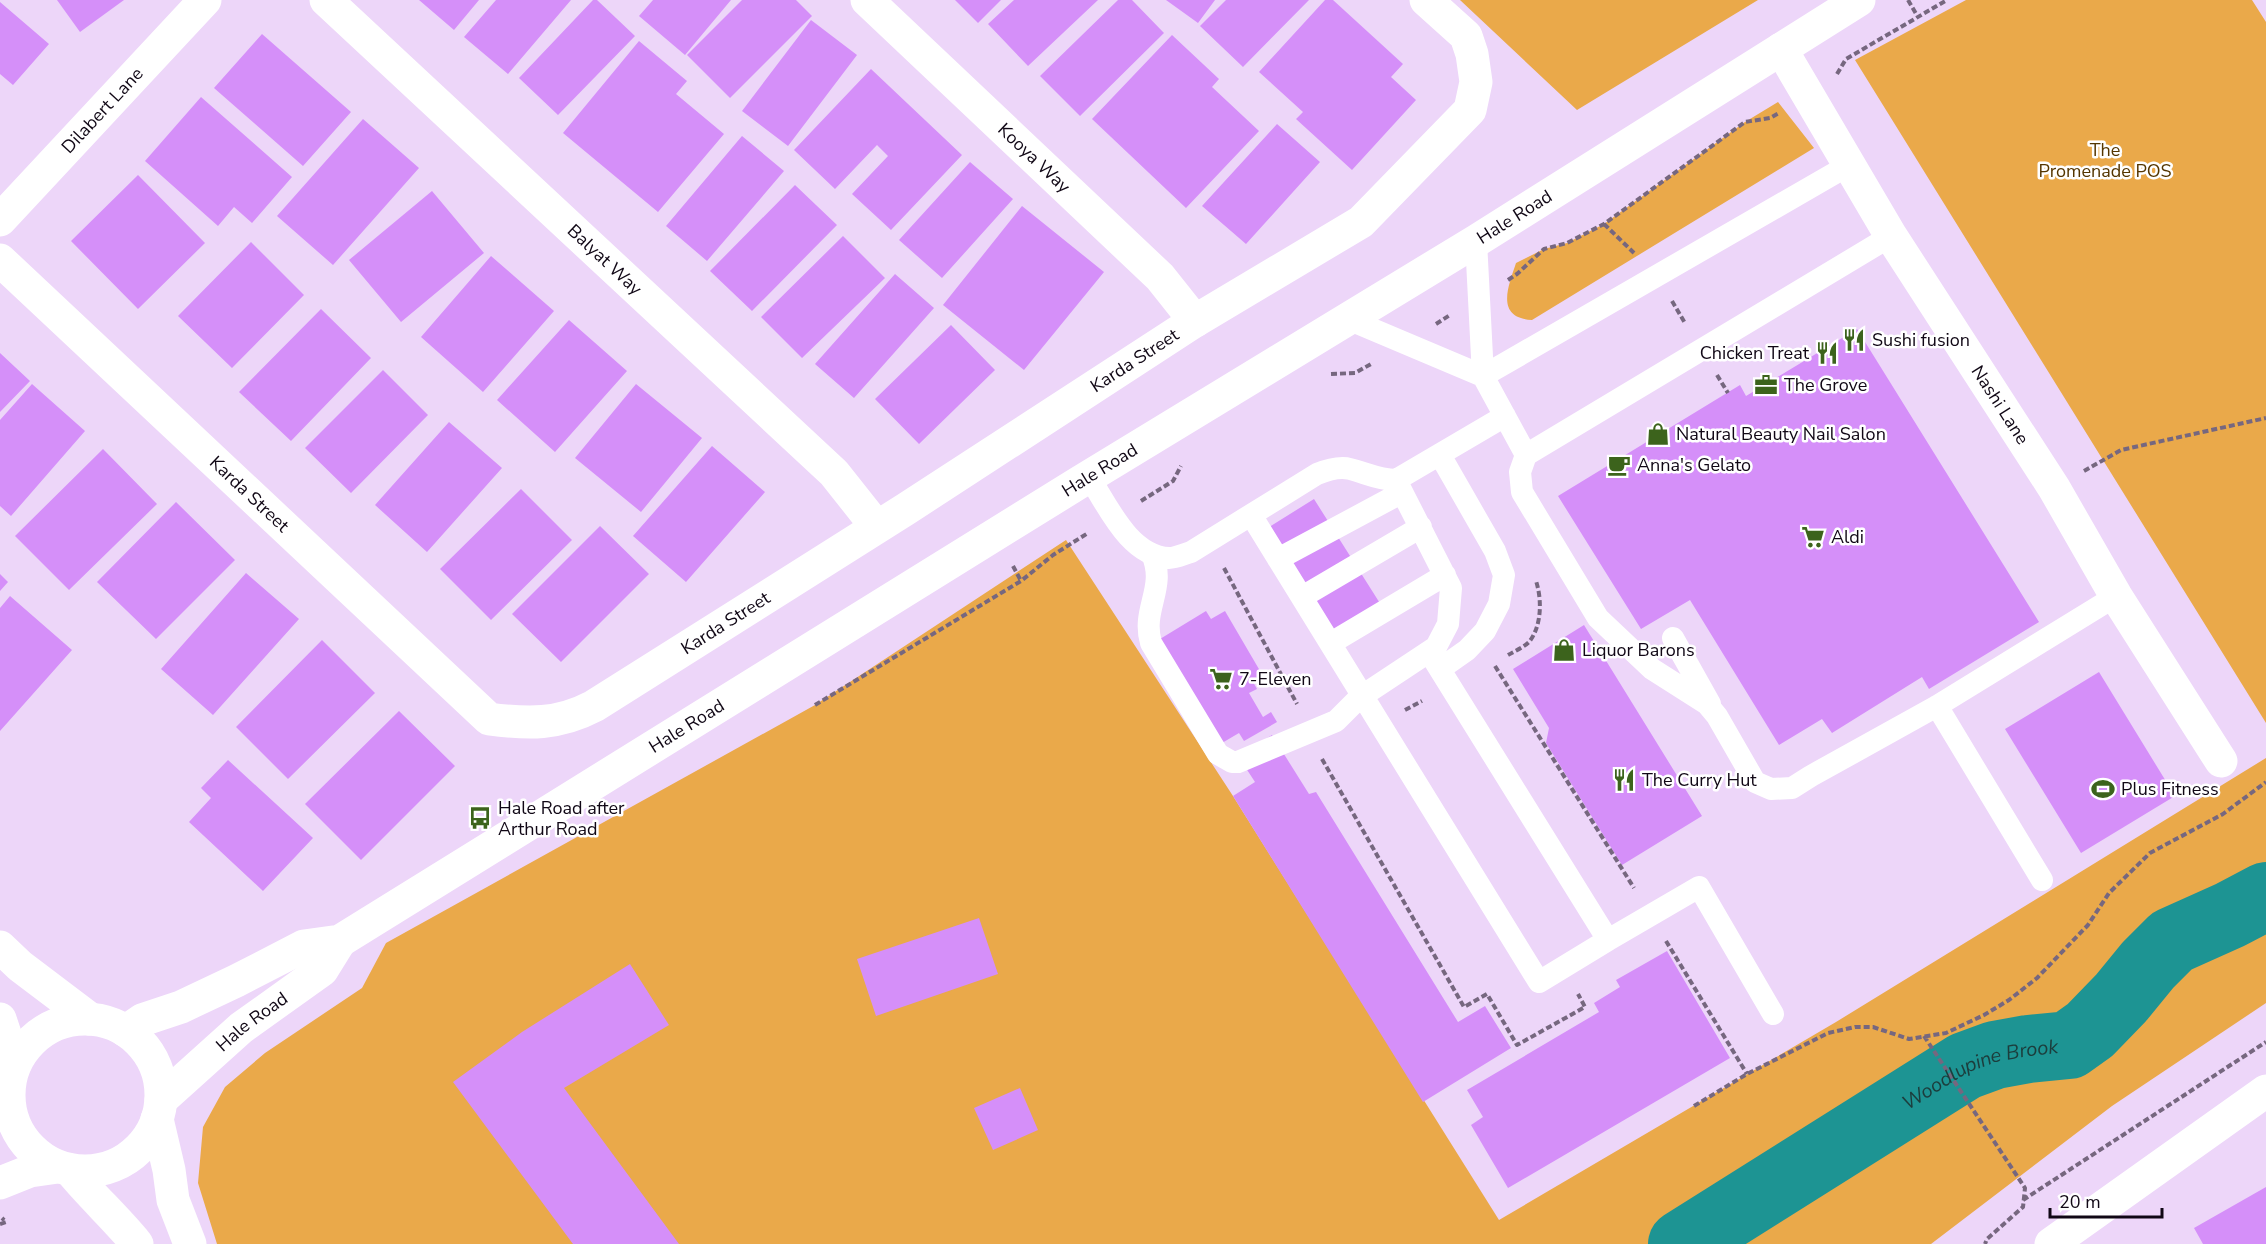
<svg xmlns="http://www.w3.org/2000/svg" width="2266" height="1244" viewBox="0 0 2266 1244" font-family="'Nunito Sans',sans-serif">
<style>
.green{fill:#eaa94a}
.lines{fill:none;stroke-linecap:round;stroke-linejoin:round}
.river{stroke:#1d9493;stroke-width:68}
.building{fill:#d58ff9}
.path{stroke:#76677f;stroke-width:4;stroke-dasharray:6 3;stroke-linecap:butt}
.lane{stroke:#fff;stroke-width:22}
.street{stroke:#fff;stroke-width:33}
.secondary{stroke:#fff;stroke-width:33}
.labels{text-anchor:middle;stroke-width:5;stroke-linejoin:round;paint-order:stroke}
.street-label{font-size:18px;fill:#100715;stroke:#fff}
.park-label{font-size:18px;fill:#553600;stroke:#fff}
.poi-label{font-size:18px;fill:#100715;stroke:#fff;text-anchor:start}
.water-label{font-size:20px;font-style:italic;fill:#1c3d3c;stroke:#fff}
</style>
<rect width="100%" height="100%" fill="#edd6f9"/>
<path class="green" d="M1460 0H1758L1577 110Z
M1966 0H2252L2266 22V723L1855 60Z
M1778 102 1814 148 1532 320C1494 318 1509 285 1516 263L1544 249 1567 243 1604 224 1745 122Z
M1066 540 1233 796 1499 1220 1836 1022 2266 758V1003L2112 1106 1931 1244H217L198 1183 203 1127 225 1087 265 1053 362 988 386 943 815 705Z"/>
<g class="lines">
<path class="river" id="s1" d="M1682 1244 1965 1066 1995 1055 2028 1049 2069 1045 2090 1030 2121 998 2148 965 2172 941 2230 915 2266 896"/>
</g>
<path class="building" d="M57 0H124L80 32Z
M419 0H479L454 30Z
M496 0H571L508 74 464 37Z
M593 0H597L635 36 558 115 519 78Z
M653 0H731L685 55 639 16Z
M742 0H796L812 16 730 98 687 55Z
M955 0H1001L978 23Z
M1014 0H1098L1028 66 988 24Z
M1118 0H1132L1164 33 1080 116 1040 76Z
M1166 0H1215L1198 23Z
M1226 0H1309L1243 67 1200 26Z
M1325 0H1333L1403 64 1391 77 1416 100 1352 170 1296 119 1303 112 1259 72Z
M0 2 49 44 13 85 0 74Z
M811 20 857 55 788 146 742 111Z
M262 34 351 112 303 166 214 88Z
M1172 35 1219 79 1212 87 1259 131 1186 208 1092 119Z
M639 41 687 81 676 94 724 134 658 212 563 133Z
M871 69 962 155 891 230 852 194 888 156 877 145 835 189 794 150Z
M201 97 292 177 252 223 234 207 218 226 145 161Z
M363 119 419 168 333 265 277 216Z
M1277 124 1320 162 1246 244 1202 206Z
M742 136 784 171 707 261 666 226Z
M970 162 1013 199 942 278 899 240Z
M138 175 205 243 138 309 71 241Z
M795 185 837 225 752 311 710 271Z
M432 191 484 253 401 322 349 260Z
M1022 206 1104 272 1024 370 943 305Z
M843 236 885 278 802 358 761 317Z
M251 242 304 295 232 368 178 316Z
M491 256 554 311 483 392 421 337Z
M895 274 934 308 854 398 815 364Z
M321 309 371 358 291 441 239 392Z
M569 320 627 371 555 452 497 400Z
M951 325 995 370 919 444 875 399Z
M1857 329 2039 622 1929 689 1922 677 1832 733 1822 719 1779 745 1690 600 1641 629 1558 496 1740 385 1746 396Z
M0 353 30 381 0 412Z
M383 370 428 415 351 493 305 448Z
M32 384 85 431 11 516 0 506V420Z
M636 384 702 438 641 512 575 458Z
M449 422 502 468 427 552 375 505Z
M712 446 765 492 686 582 633 536Z
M103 449 157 504 69 590 15 536Z
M521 489 572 540 491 620 440 569Z
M1314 499 1388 616 1340 646 1266 529Z
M176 502 235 560 156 639 97 582Z
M600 526 649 574 561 662 512 614Z
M246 573 299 619 213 715 161 669Z
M0 574 8 582 0 591Z
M10 596 72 650 0 731V608Z
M1206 611 1211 619 1225 611 1263 676 1253 682 1257 689 1249 693 1263 717 1271 712 1277 722 1244 741 1239 733 1222 743 1160 639Z
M1584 625 1702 816 1622 865 1546 743 1549 728 1513 669Z
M322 640 375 693 288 779 236 727Z
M2099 672 2175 796 2081 853 2005 729Z
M399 711 455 766 361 860 305 804Z
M1272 735 1309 794 1316 792 1458 1022 1485 1006 1511 1048 1423 1102 1233 796 1255 782 1238 756Z
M228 760 313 838 263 891 189 822 211 798 201 788Z
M979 918 998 974 876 1016 857 959Z
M1667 951 1730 1058 1508 1188 1471 1125 1483 1117 1467 1090 1599 1012 1594 1003 1620 987 1616 980Z
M630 964 669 1025 564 1088 679 1244H573L453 1082 522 1032Z
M1020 1088 1038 1130 993 1150 974 1108Z
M2266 1187V1244H2203L2194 1228Z"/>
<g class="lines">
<path class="path" d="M1908 0 1918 17
M1837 74 1846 59 1947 0
M1604 224 1634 253
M1508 280 1517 274 1544 249 1567 243 1604 224 1745 122 1770 118 1779 113
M1672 301 1685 323
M1436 324 1450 315
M1331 374 1355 373 1371 364
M1717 375 1728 393
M2084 471 2121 450 2266 418
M1141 501 1173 481 1181 466
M1013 566 1021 581
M1224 568 1297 704
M1508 655C1515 651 1524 647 1529 642 1542 626 1542 599 1536 581
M1495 666 1634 888
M815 705 1021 581 1053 555 1088 533
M1405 710 1422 701
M1322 759 1464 1007 1487 994 1517 1045 1585 1007 1578 994
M1666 941 1747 1074
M1924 1036 2025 1188 2023 1207 1987 1239 1985 1244
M1694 1106 1747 1074 1828 1033 1855 1027H1873L1909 1039 1946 1033 1984 1015 2009 1000 2037 978 2088 925 2109 893 2150 853 2223 814 2266 782
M2023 1200 2266 1042
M0 1224 6 1222 2 1218"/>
<path class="lane" d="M1891 236 1526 455 1520 472 1522 492 1598 618 1652 669 1707 704 1717 716 1755 782 1771 789 1792 788 1811 776 1937 706 2116 596
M1348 319 1483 376 1476 241
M1526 455 1483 376 1849 165
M1089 477C1108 506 1129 556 1169 558 1176 558 1184 554 1191 552L1317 474C1327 470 1339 466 1350 469 1366 473 1379 480 1396 480L1505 416
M1251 515 1539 982 1608 940 1429 652
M1152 554C1167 588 1141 609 1151 643L1218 754 1232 762H1238L1336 721 1359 698 1436 647 1448 624 1451 588 1396 480
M1278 559 1401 493
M1302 597 1421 527
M1673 638 1710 704
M1331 643 1445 575
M1440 669 1467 650 1485 631 1499 604 1504 575 1495 551 1440 455
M1937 706 2042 880
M1608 940 1699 887 1773 1014"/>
<g class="street">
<path id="s2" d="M326 0 834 473 876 526"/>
<path id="s3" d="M867 0 1160 277 1195 321"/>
<path id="s4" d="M1781 49 1891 236 2054 488 2116 596 2221 761"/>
<path id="s5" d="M0 220 205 0"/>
<path id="s6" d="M0 260 489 719C528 724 558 725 594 706L906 509 1195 321 1361 222 1470 110 1476 82 1472 54 1466 36 1426 0"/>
<path d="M0 947 20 966 90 1019"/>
<path d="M0 1019 15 1064"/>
<path d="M157 1119 169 1170 173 1200 190 1244"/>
<path d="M70 1170C91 1196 116 1218 137 1244"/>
<path d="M2051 1244 2266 1091"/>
</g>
<g class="secondary">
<circle cx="85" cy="1095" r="76"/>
<path id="s7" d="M126 1031 142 1020 181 1007 236 981 304 946 340 941 1080 482 1476 241 1859 0"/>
<path id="s8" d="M161 1100 241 1028 322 970 340 941"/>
<path d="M0 1183 30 1171 58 1167"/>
</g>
</g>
<defs>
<g id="restaurant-bare" transform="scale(1.8)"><path d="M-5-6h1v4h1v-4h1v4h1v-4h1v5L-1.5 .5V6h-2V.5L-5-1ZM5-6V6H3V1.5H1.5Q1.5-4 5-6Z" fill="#3c631c" stroke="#fff" stroke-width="2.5" paint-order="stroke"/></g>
<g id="office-bare" transform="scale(1.8)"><path d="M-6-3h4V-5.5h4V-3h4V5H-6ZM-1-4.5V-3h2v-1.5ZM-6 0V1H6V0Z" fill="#3c631c" stroke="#fff" stroke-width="2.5" paint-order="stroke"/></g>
<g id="shop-bare" transform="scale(1.8)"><path d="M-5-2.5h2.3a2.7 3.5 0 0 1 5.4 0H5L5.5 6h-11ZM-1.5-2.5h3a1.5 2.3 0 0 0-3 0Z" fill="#3c631c" stroke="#fff" stroke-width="2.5" paint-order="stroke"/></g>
<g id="cafe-bare" transform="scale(1.8)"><path d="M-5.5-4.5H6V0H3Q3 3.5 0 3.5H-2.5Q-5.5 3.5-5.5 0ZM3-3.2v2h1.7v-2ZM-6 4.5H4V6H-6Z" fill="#3c631c" stroke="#fff" stroke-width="2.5" paint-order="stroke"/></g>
<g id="supermarket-bare" transform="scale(1.8)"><path d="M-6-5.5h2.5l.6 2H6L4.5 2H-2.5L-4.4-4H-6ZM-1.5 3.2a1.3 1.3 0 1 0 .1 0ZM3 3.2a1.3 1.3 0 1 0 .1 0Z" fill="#3c631c" stroke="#fff" stroke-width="2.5" paint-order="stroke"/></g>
<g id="stadium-bare" transform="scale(1.8)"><path d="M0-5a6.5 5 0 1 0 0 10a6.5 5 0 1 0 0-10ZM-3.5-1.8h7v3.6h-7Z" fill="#3c631c" stroke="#fff" stroke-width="2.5" paint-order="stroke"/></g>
<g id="bus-bare" transform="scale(1.8)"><path d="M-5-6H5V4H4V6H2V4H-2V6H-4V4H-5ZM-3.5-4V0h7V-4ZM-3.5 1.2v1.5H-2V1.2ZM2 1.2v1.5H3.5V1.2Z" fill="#3c631c" stroke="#fff" stroke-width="2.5" paint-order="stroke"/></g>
</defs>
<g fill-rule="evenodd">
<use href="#restaurant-bare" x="1854" y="340"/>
<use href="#restaurant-bare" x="1827" y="353"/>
<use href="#office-bare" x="1766" y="385"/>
<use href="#shop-bare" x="1658" y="434"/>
<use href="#cafe-bare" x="1619" y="465"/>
<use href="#supermarket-bare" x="1813" y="537"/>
<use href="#shop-bare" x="1564" y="650"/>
<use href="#supermarket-bare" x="1221" y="679"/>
<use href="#restaurant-bare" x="1624" y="780"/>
<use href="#stadium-bare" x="2103" y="789"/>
<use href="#bus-bare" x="480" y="818"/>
</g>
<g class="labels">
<g class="street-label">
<text dy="6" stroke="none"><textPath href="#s5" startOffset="150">Dilabert Lane</textPath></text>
<text dy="6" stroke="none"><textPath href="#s3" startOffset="230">Kooya Way</textPath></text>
<text dy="6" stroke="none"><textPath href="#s7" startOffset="1614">Hale Road</textPath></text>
<text dy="6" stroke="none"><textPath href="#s2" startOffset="381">Balyat Way</textPath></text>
<text dy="6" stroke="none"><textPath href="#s6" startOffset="1420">Karda Street</textPath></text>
<text dy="6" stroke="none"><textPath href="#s4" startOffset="418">Nashi Lane</textPath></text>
<text dy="6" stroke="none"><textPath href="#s7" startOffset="1128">Hale Road</textPath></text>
<text dy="6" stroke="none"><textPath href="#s6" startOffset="342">Karda Street</textPath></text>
<text dy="6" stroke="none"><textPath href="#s6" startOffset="934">Karda Street</textPath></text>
<text dy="6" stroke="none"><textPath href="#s7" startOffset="642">Hale Road</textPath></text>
<text dy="6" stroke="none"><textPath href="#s8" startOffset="120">Hale Road</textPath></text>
</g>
<g class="park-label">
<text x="2105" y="156">The<tspan x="2105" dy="21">Promenade POS</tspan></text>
</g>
<g class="poi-label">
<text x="1872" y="346">Sushi fusion</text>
<text x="1809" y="359" text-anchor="end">Chicken Treat</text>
<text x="1784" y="391">The Grove</text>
<text x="1676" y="440">Natural Beauty Nail Salon</text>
<text x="1637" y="471">Anna's Gelato</text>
<text x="1831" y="543">Aldi</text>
<text x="1582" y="656">Liquor Barons</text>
<text x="1239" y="685">7-Eleven</text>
<text x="1642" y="786">The Curry Hut</text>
<text x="2121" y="795">Plus Fitness</text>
<text x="498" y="814">Hale Road after<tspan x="498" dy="21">Arthur Road</tspan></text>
</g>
<g class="water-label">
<text dy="7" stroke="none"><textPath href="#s1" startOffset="346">Woodlupine Brook</textPath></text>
</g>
</g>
<path d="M2050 1208v9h112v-9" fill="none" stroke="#100715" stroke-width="3"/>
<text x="2059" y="1208" font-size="18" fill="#100715" stroke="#ffffff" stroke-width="4.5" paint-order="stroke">20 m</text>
</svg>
